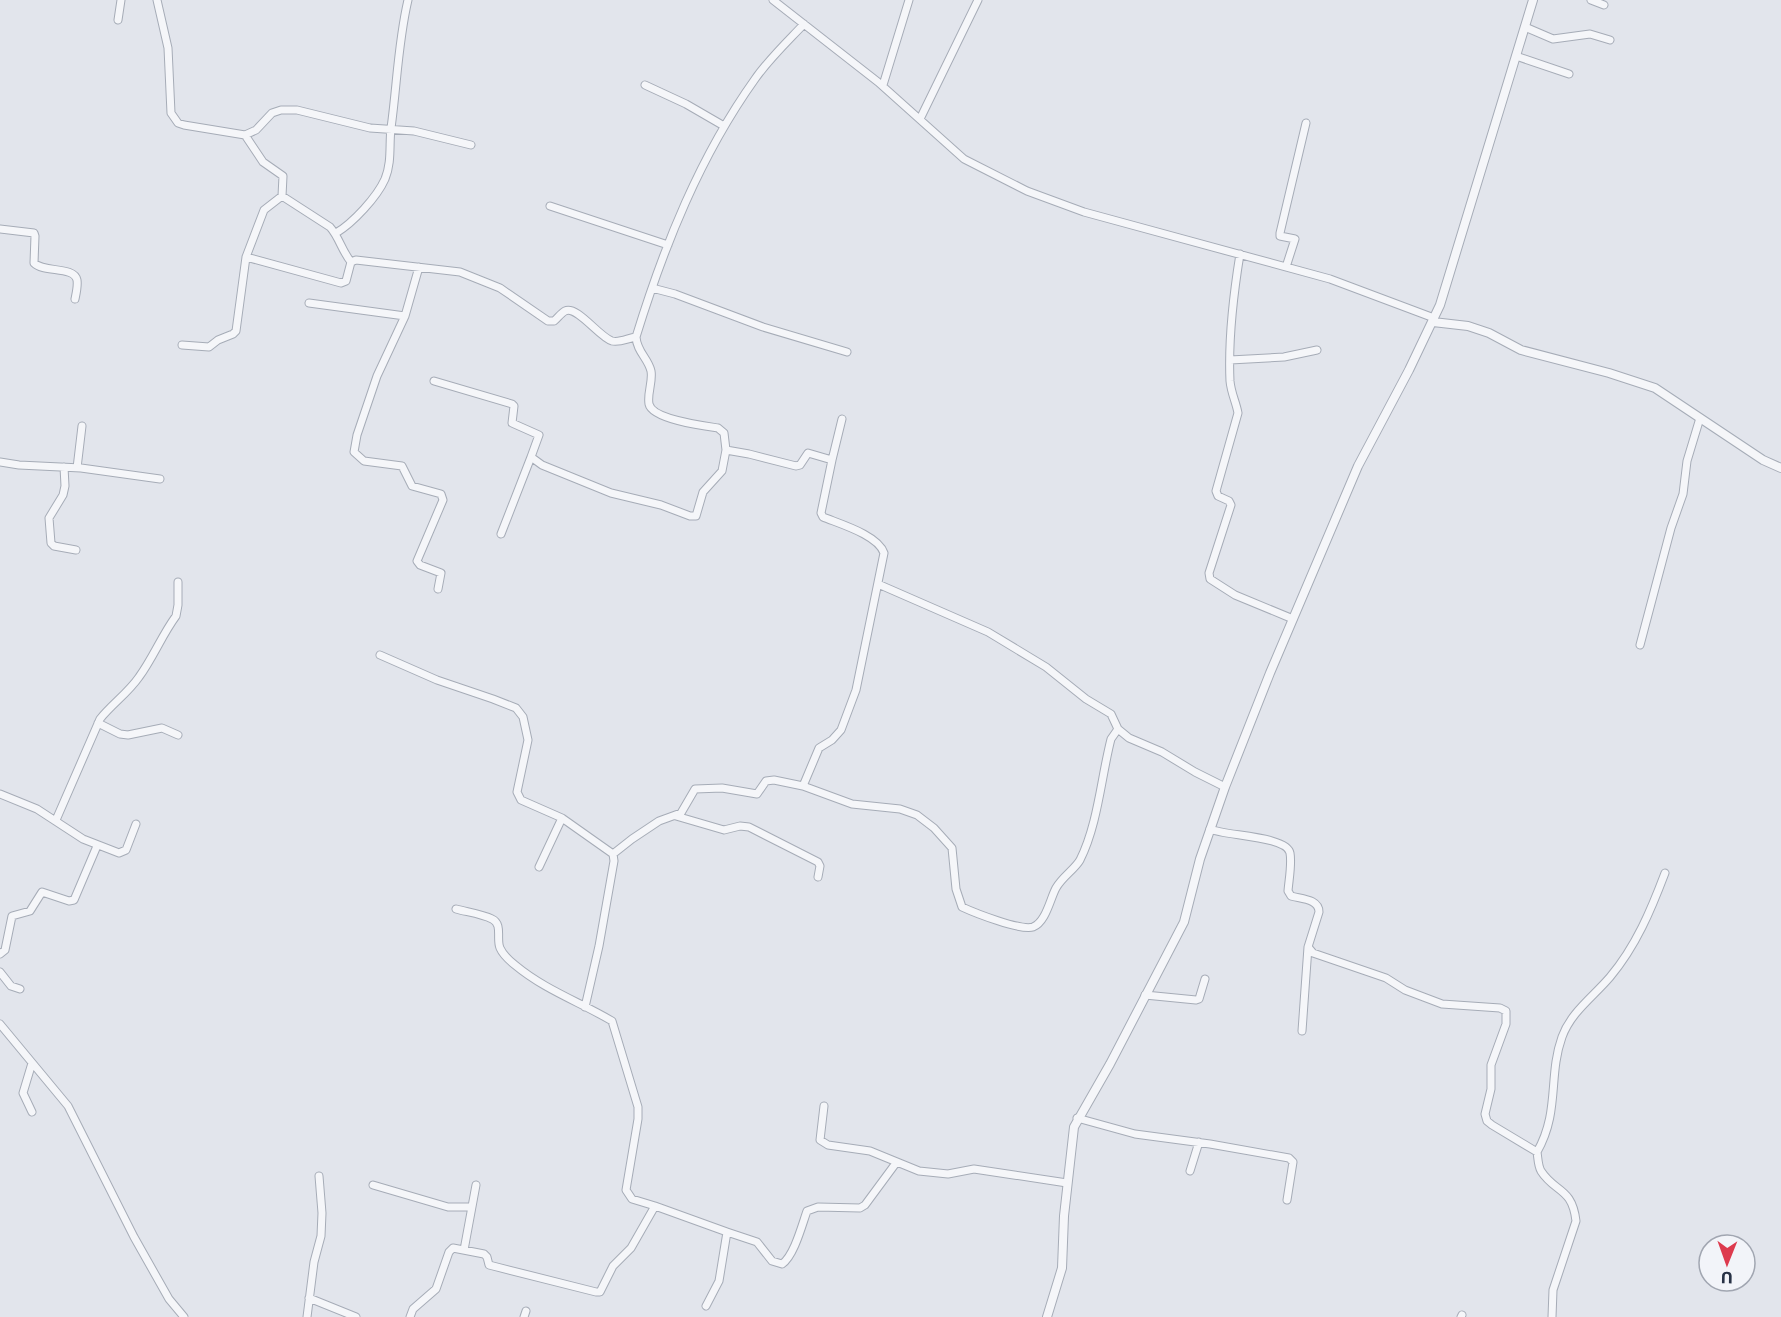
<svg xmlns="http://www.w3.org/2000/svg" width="1781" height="1317" viewBox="0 0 1781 1317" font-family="Commissioner,sans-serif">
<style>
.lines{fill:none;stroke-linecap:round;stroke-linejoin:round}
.minor-casing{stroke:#a6acb7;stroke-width:9}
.tertiary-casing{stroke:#a6acb7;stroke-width:10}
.minor{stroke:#f5f6f9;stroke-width:7}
.tertiary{stroke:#f5f6f9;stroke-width:8}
</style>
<rect width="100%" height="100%" fill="#e2e5ec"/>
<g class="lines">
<g class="minor-casing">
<path id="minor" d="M157 0 168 48 171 113 178 123 184 125 245 135 256 130 272 113 281 110H297L370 128 414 131 471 145
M773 0 878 82 964 159 1027 191 1084 212 1330 279 1434 318
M1591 0 1604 5
M118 20 121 0
M1525 27 1553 39 1590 34 1610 40
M1516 56 1569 74
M645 85 686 104 724 126
M883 85 909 0
M920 119 978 0
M245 135 263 162 283 176 282 196 330 227C339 237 342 251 351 262
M550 206 668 245
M0 229 34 233 35 236 34 263C44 273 74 266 77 280 78 286 76 294 75 299
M336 233C353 223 377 197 385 179 392 162 389 145 391 128 397 85 398 42 408 0
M1240 254C1233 297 1228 338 1230 381 1231 393 1236 402 1238 413L1216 491 1218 496 1229 501 1231 505 1209 573 1210 579 1235 595 1293 619
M246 257 341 283 346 281 351 262 356 260 460 272 500 288 548 321H554C557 319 561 313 565 311 577 305 599 337 612 341 620 343 628 338 636 337
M419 267 405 316 377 376 357 435 354 452 364 461 402 466 412 486 441 494 443 500 417 561 420 565 441 573 438 589
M1286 267 1295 239 1280 236V233L1306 123
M652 288 675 294 763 327 847 352
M309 303 405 316
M182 345 209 347 218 340 233 334 236 331 246 257 264 210 282 196
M1230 360 1284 357 1317 350
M434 381 512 404 514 406 512 423 539 435 531 457 542 465 611 493 661 505 690 516H696L703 492 722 471 726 450 724 433 718 428C704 426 652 419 649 404 647 393 653 382 651 371 648 358 637 352 636 337 664 246 700 156 755 79 769 59 787 42 804 24
M726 450 749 454 796 466 800 465 808 453 832 460 821 513 823 517C840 524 878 535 884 553L856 690 841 730 832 740 819 748 803 786
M832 460 842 419
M0 462 19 465 81 468 160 479
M64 467 65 486 63 495 49 518 51 543 54 546 76 550
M77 468 82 426
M501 534 531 457
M878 584 988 632 1046 667 1086 699 1111 714 1118 729 1129 738 1162 752 1195 772 1225 787
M1640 645 1671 528 1683 494 1687 461 1700 418
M380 655 437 680 493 699 516 708 523 717 528 740 517 792 521 800 562 818 613 854 614 861 599 946 585 1007
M98 723 120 734 128 735 162 728 178 735
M0 794 37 809 83 839 119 853 126 850 136 824
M676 816 724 830 740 826 749 827 818 862 820 866 818 877
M56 820 100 719C112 704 128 693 139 677 153 658 162 635 176 616L178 605V582
M1210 829C1225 836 1287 836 1290 853 1292 864 1289 879 1288 891L1291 896C1302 899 1319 899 1319 912L1308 947 1313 953 1386 978 1405 990 1442 1004 1500 1008 1506 1011V1024L1491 1065V1089L1485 1114 1487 1121 1492 1125 1537 1152
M613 854 632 839 659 821 681 813 695 789 722 788 757 794 766 781 774 780 803 786 852 804 900 809 917 815 934 828 952 848 956 889 962 907C975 913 1021 931 1033 927 1046 922 1050 899 1056 888 1062 877 1075 869 1080 860 1098 824 1101 778 1111 739L1118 729
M539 867 562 818
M456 909C467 912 482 914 492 919 503 924 496 939 500 948 503 955 510 961 515 965 545 990 580 1002 612 1021L638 1107V1119L626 1190 632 1199 655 1206
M0 954 5 950 12 916 30 911 42 892 69 901 74 900 97 846
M0 972 11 986 20 989
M1145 995 1196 1000 1199 999 1205 979
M0 1024 68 1106 134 1237 169 1299 184 1317
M1302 1031 1308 947
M32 1063 23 1093 32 1112
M824 1106 820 1140 828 1145 870 1151 919 1171 948 1174 974 1169 1067 1183
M1077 1118 1135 1134 1210 1144 1289 1158 1293 1162 1287 1200
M1190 1171 1199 1142
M373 1185 448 1207H472
M727 1232 757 1242 772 1261 782 1264C794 1256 802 1225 807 1211L818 1207 860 1208 865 1205 896 1163
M464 1250 476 1185
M309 1298 356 1317
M307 1317 314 1262 321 1236 322 1213 319 1176
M410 1317 413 1309 436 1289 449 1252 453 1248 484 1254 487 1257 489 1265 493 1266 596 1292H600L613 1266 631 1248 655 1206 727 1232 719 1281 706 1306
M524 1317 526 1311
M1461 1317 1462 1315
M1552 1317 1553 1290 1576 1221C1572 1187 1555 1193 1541 1171 1538 1166 1538 1158 1537 1152 1560 1112 1548 1076 1562 1037 1571 1012 1593 997 1610 977 1636 946 1651 910 1665 873"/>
</g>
<g class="tertiary-casing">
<path id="tertiary" d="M1433 322 1468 326 1489 333 1521 350 1609 373 1655 388 1763 460 1781 468
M1047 1317 1062 1268 1064 1216 1074 1127 1110 1064 1184 922 1200 859 1225 787 1270 673 1358 466 1409 370 1440 305 1533 0"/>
</g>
<use href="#minor" class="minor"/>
<use href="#tertiary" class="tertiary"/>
</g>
<g transform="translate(1727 1263) rotate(181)"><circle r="28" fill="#f2f4f9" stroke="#a1a6b1" stroke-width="1.5"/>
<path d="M0-4.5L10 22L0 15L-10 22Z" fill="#dd3a4e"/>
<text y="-9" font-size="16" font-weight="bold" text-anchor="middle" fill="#283246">U</text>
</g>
</svg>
